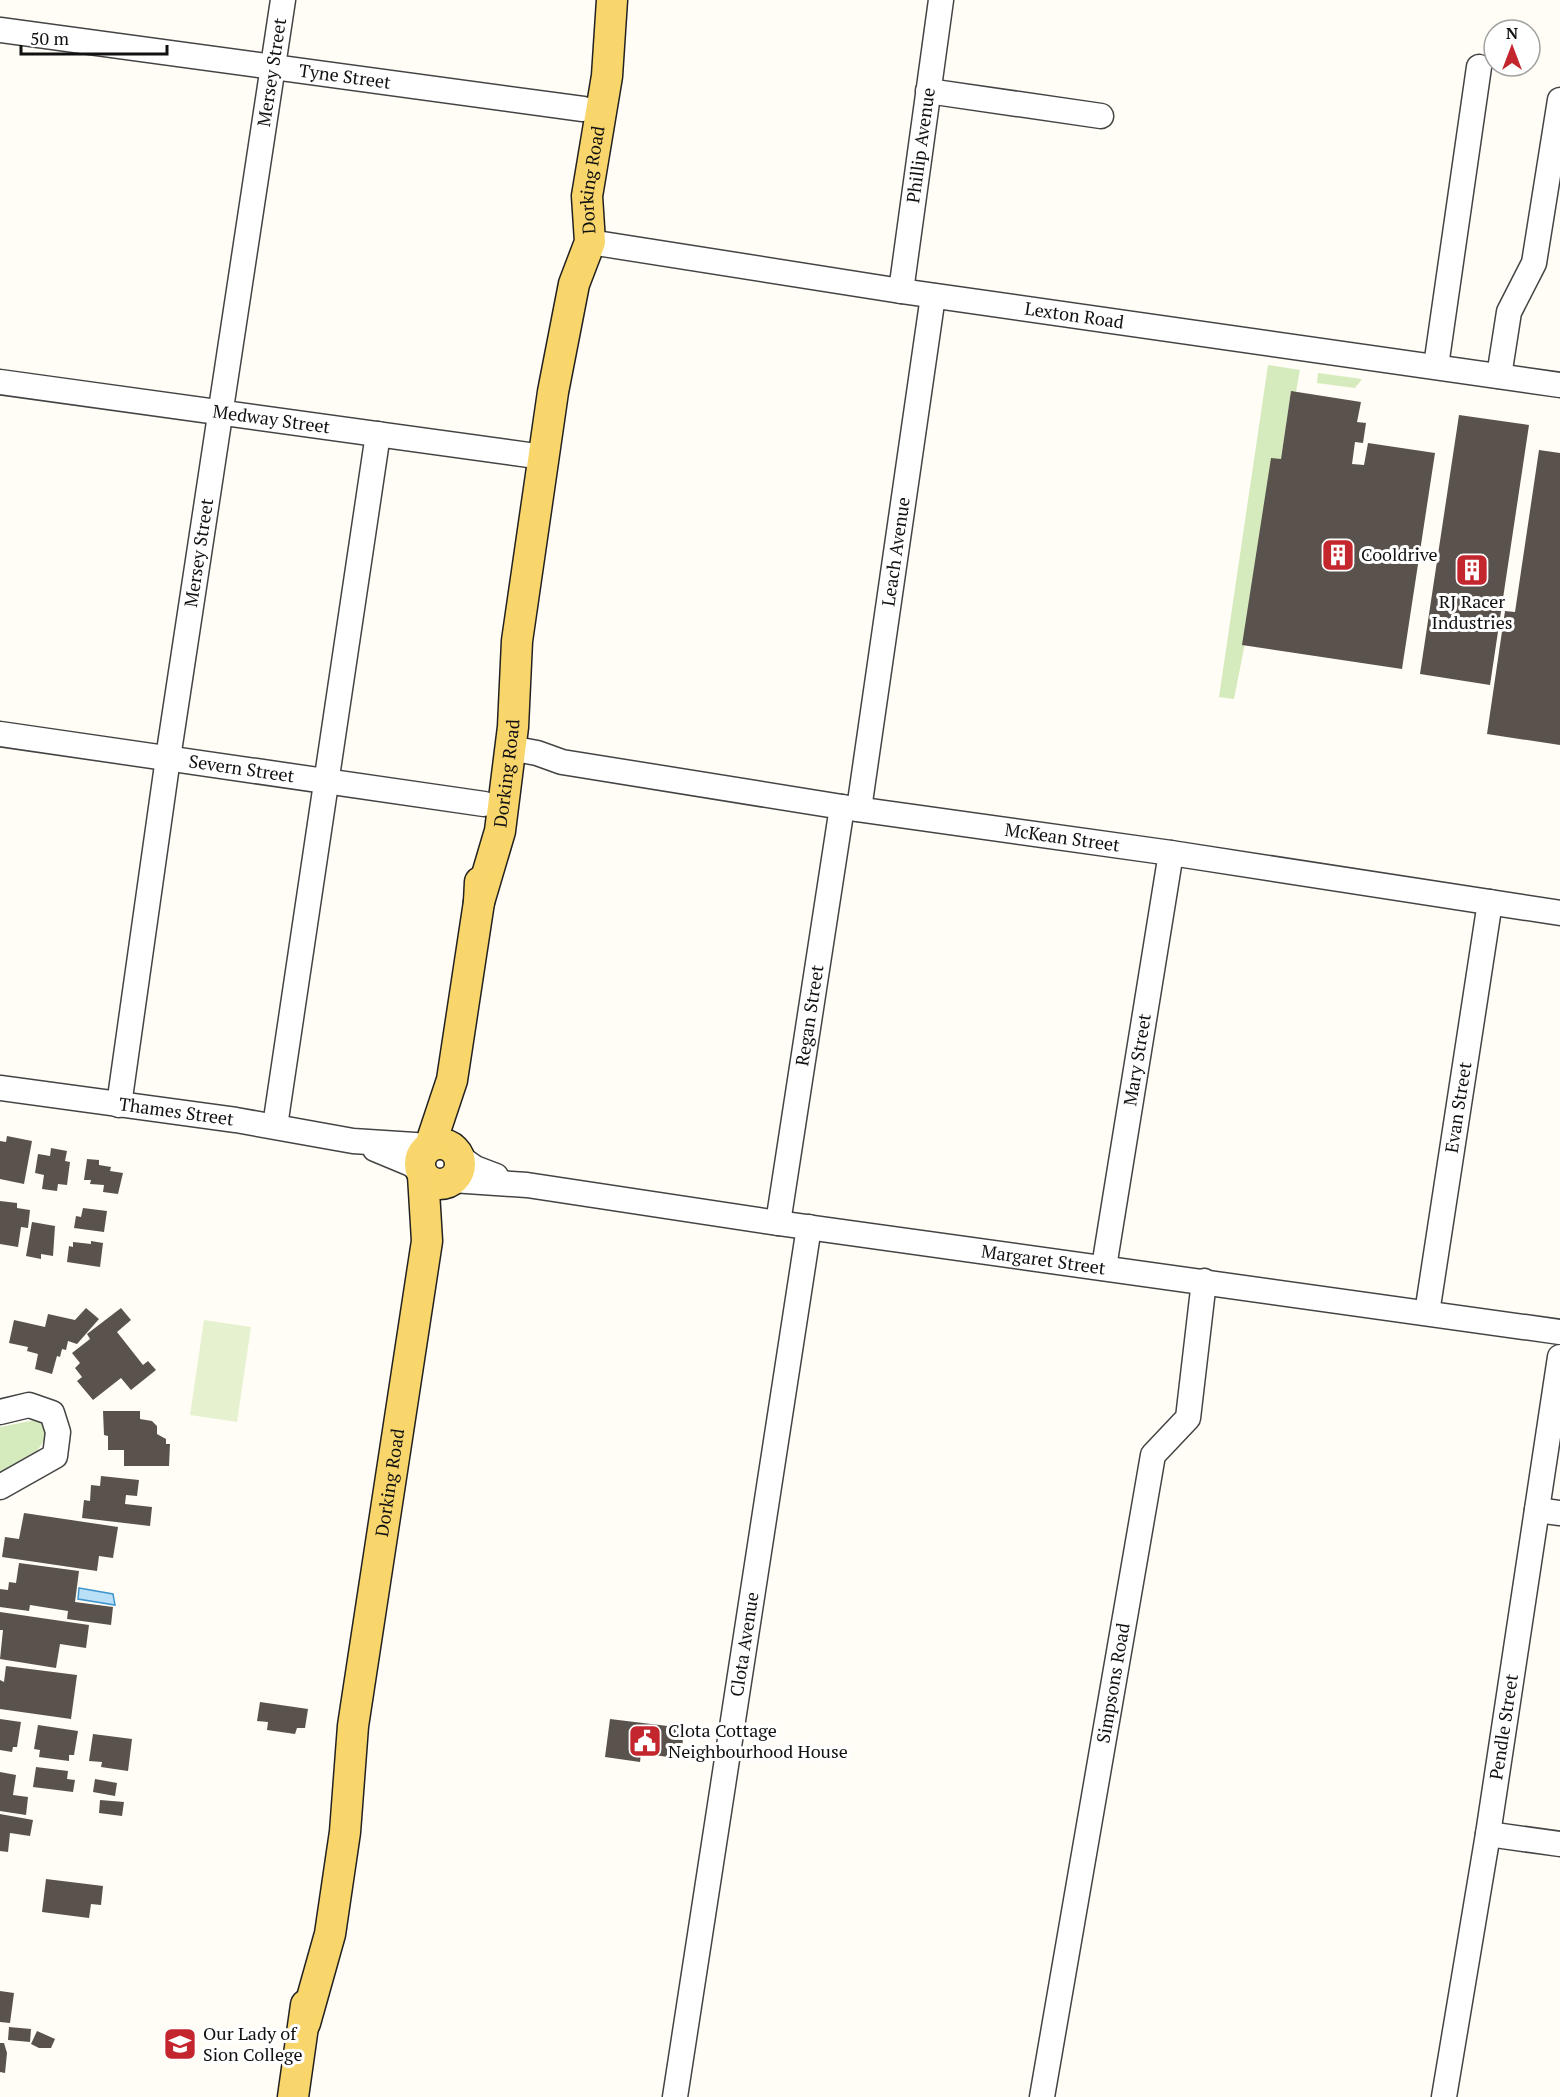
<svg xmlns="http://www.w3.org/2000/svg" width="1560" height="2097" viewBox="0 0 1560 2097" font-family="'PT Serif',serif">
<style>
.green{fill:#d5ebbd}
.pitch{fill:#e6f2cf}
.water{fill:#b9e0f7;stroke:#3f96cf;stroke-width:1.5}
.building{fill:#5a524d}
.lines{fill:none;stroke-linecap:round;stroke-linejoin:round}
.minor-casing{stroke:#444;stroke-width:27}
.major-casing{stroke:#222;stroke-width:33}
.minor{stroke:#fff;stroke-width:24}
.major{stroke:#f9d66b;stroke-width:30}
.labels{text-anchor:middle;stroke-width:6;stroke-linejoin:round;paint-order:stroke}
.street-label{font-size:18px;fill:#111;stroke:#fff}
.poi-label{font-size:18px;fill:#111;stroke:#fff;text-anchor:start}
</style>
<rect width="100%" height="100%" fill="#fffdf5"/>
<path class="green" d="M1268 365 1300 370 1296 392H1291L1281 459 1234 699 1219 697Z
M1318 373 1362 379 1355 388 1317 383Z
M40 1419 47 1425 49 1433 33 1457 0 1473V1427Z"/>
<path class="pitch" d="M204 1320 251 1327 237 1422 190 1415Z"/>
<path class="water" d="M79 1588 113 1594 115 1605 78 1599Z"/>
<path class="building" d="M1291 391 1361 402 1357 422 1366 423 1363 443 1355 442 1352 464 1364 465 1368 443 1435 453 1402 669 1242 645 1271 458 1281 459Z
M1459 415 1529 425 1490 685 1420 674Z
M1539 450 1560 453V745L1487 734 1505 611 1515 612Z
M7 1136 32 1141 24 1184 0 1179V1141L6 1142Z
M51 1148 67 1151 65 1161 70 1162 67 1185 58 1184 57 1191 42 1189 44 1175 35 1173 38 1154 50 1156Z
M87 1159 99 1160V1165L111 1167 110 1171 123 1173 118 1194 103 1192 104 1185 90 1184 91 1180H84Z
M0 1201 17 1203V1208L30 1210 28 1228 21 1227 18 1247 0 1244Z
M83 1208 107 1211 104 1232 74 1228 76 1216 81 1217Z
M32 1222 55 1226 53 1256 41 1254V1259L26 1256Z
M91 1241 103 1243 100 1267 67 1262 69 1246 73 1247V1242L91 1244Z
M86 1308 99 1319 77 1344 68 1341 66 1350 62 1349 60 1357 57 1356 52 1374 35 1369 38 1354 27 1351 28 1347 9 1343 14 1320 45 1327 48 1314 75 1320Z
M121 1308 131 1320 117 1332 143 1365 148 1361 156 1370 131 1390 121 1378 93 1400 77 1381 82 1377 75 1368 80 1363 72 1353 90 1339 87 1334Z
M103 1411H140V1419L152 1421 157 1426V1434L166 1439V1444H170L169 1466H124V1450H108V1436L104 1435Z
M101 1476 139 1480 137 1496 126 1495 125 1504 152 1507 150 1526 82 1518 84 1500 90 1501 91 1485 100 1486Z
M24 1513 118 1527 113 1558 99 1556 97 1571 2 1557 5 1537 19 1539Z
M19 1563 79 1571 75 1602 113 1607 111 1625 67 1619 68 1611 30 1605 29 1611 0 1607V1589L8 1590 9 1582 16 1583Z
M0 1612 89 1625 86 1648 60 1644 56 1668 0 1659 3 1630H0Z
M6 1666 77 1675 71 1719 0 1709V1680L4 1682Z
M260 1702 308 1709 305 1728H297L295 1734 267 1730 268 1722 257 1721Z
M0 1719 21 1722 17 1747H13L12 1752 0 1750Z
M610 1719 684 1728 681 1759 641 1753 640 1762 605 1757Z
M38 1725 78 1731 74 1755H69V1761L39 1757 40 1750 34 1749Z
M93 1734 132 1739 128 1771 101 1767 102 1762 89 1761Z
M36 1767 68 1771 67 1779 75 1780 73 1792 33 1787Z
M0 1772 16 1775 13 1795 28 1797 26 1815 0 1811Z
M95 1779 117 1783 115 1796 93 1792Z
M100 1800 124 1802 122 1816 99 1813Z
M0 1814 33 1820 30 1836 10 1833 8 1852 0 1851Z
M46 1879 103 1886 101 1905 91 1904 89 1918 42 1912Z
M0 1991 14 1993 10 2023 0 2022Z
M9 2027 31 2029 30 2042 8 2040Z
M37 2031 55 2039 51 2048H39L31 2044Z
M0 2043H4L7 2053 5 2073 0 2072Z"/>
<g class="lines">
<g class="minor-casing">
<g id="minor">
<path id="s1" d="M0 30 583 109"/>
<path d="M928 91 1101 116"/>
<path id="s2" d="M590 242 901 291 1560 385"/>
<path id="s3" d="M901 291 941 0"/>
<path d="M1436 366 1479 67"/>
<path d="M1499 376 1509 312 1534 263 1560 100"/>
<path id="s4" d="M0 382 543 457"/>
<path id="s5" d="M0 734 484 804"/>
<path id="s6" d="M510 748 537 753 562 762 842 807 1171 853 1560 913"/>
<path id="s7" d="M859 809 933 296"/>
<path id="s8" d="M0 1088 236 1120 353 1141 430 1146"/>
<path id="s9" d="M119 1105 168 758 283 0"/>
<path d="M275 1126 378 434"/>
<path d="M375 1149 411 1164 421 1172"/>
<path d="M458 1156 475 1168 496 1176"/>
<path id="s10" d="M452 1180 527 1185 778 1223 1560 1332"/>
<path id="s11" d="M778 1223 842 807"/>
<path id="s12" d="M1104 1267 1171 853"/>
<path id="s13" d="M1427 1313 1490 902"/>
<path d="M0 1412 29 1405 52 1413 58 1432 55 1456 0 1487"/>
<path d="M1537 1510 1560 1513"/>
<path d="M1488 1834 1560 1844"/>
<path id="s14" d="M675 2097 809 1227"/>
<path id="s15" d="M1042 2097 1153 1455 1188 1418 1204 1281"/>
<path id="s16" d="M1444 2097 1488 1834 1560 1357"/>
</g>
</g>
<g class="major-casing">
<g id="major">
<path id="s17" d="M479 902 500 831 513 727 517 641 553 392 574 284 590 242 587 196 607 76 612 0"/>
<circle cx="440" cy="1164" r="20"/>
<path d="M430 1146 452 1080 479 902 480 882"/>
<path id="s18" d="M305 2023 330 1934 345 1832 353 1726 427 1241 423 1175"/>
<path d="M293 2097 306 2005"/>
</g>
</g>
<use href="#minor" class="minor"/>
<use href="#major" class="major"/>
</g>
<defs>
<g id="building-square" transform="scale(1.725)"><rect x="-9" y="-9" width="18" height="18" rx="4" fill="#c4262e" stroke="#fff"/><path d="M-4-6H4V6H1V3H-1V6H-4ZM-2.5-4.3h1.7v1.8h-1.7ZM.8-4.3h1.7v1.8H.8ZM-2.5-1h1.7V.8h-1.7ZM.8-1h1.7V.8H.8Z" fill="#fff"/></g>
<g id="civic-square" transform="scale(1.725)"><rect x="-9" y="-9" width="18" height="18" rx="4" fill="#c4262e" stroke="#fff"/><path d="M-.6-6.5H3V-4.5H.6V-3L4-1V1h2V6H-6V1h2V-1L-.6-3ZM-1.2 2.5V6h2.4V2.5Z" fill="#fff"/></g>
<g id="school-square" transform="scale(1.725)"><rect x="-9" y="-9" width="18" height="18" rx="4" fill="#c4262e" stroke="#fff"/><path d="M0-5L7-2L0 1L-7-2ZM-4 1L0 2.5L4 1V4Q0 6-4 4Z" fill="#fff"/></g>
</defs>
<g fill-rule="evenodd">
<use href="#building-square" x="1338" y="555"/>
<use href="#building-square" x="1472" y="570"/>
<use href="#civic-square" x="645" y="1741"/>
<use href="#school-square" x="180" y="2044"/>
</g>
<g class="labels">
<g class="street-label">
<text dy="6" stroke="none"><textPath href="#s9" startOffset="1044">Mersey Street</textPath></text>
<text dy="6" stroke="none"><textPath href="#s1" startOffset="348">Tyne Street</textPath></text>
<text dy="6" stroke="none"><textPath href="#s3" startOffset="147">Phillip Avenue</textPath></text>
<text dy="6" stroke="none"><textPath href="#s17" startOffset="734">Dorking Road</textPath></text>
<text dy="6" stroke="none"><textPath href="#s2" startOffset="490">Lexton Road</textPath></text>
<text dy="6" stroke="none"><textPath href="#s4" startOffset="274">Medway Street</textPath></text>
<text dy="6" stroke="none"><textPath href="#s9" startOffset="558">Mersey Street</textPath></text>
<text dy="6" stroke="none"><textPath href="#s7" startOffset="260">Leach Avenue</textPath></text>
<text dy="6" stroke="none"><textPath href="#s5" startOffset="244">Severn Street</textPath></text>
<text dy="6" stroke="none"><textPath href="#s17" startOffset="132">Dorking Road</textPath></text>
<text dy="6" stroke="none"><textPath href="#s6" startOffset="560">McKean Street</textPath></text>
<text dy="6" stroke="none"><textPath href="#s11" startOffset="210">Regan Street</textPath></text>
<text dy="6" stroke="none"><textPath href="#s12" startOffset="210">Mary Street</textPath></text>
<text dy="6" stroke="none"><textPath href="#s13" startOffset="208">Evan Street</textPath></text>
<text dy="6" stroke="none"><textPath href="#s8" startOffset="178">Thames Street</textPath></text>
<text dy="6" stroke="none"><textPath href="#s10" startOffset="597">Margaret Street</textPath></text>
<text dy="6" stroke="none"><textPath href="#s18" startOffset="548">Dorking Road</textPath></text>
<text dy="6" stroke="none"><textPath href="#s14" startOffset="458">Clota Avenue</textPath></text>
<text dy="6" stroke="none"><textPath href="#s15" startOffset="420">Simpsons Road</textPath></text>
<text dy="6" stroke="none"><textPath href="#s16" startOffset="375">Pendle Street</textPath></text>
</g>
<g class="poi-label">
<text x="1361" y="561">Cooldrive</text>
<text x="1472" y="608" text-anchor="middle">RJ Racer<tspan x="1472" dy="21">Industries</tspan></text>
<text x="668" y="1737">Clota Cottage<tspan x="668" dy="21">Neighbourhood House</tspan></text>
<text x="203" y="2040">Our Lady of<tspan x="203" dy="21">Sion College</tspan></text>
</g>
</g>
<g transform="translate(1512 48)"><circle r="28" fill="#ffffff" stroke="#a0a0a0" stroke-width="1.5"/>
<path d="M0-4.5L10 22L0 15L-10 22Z" fill="#c4262e"/>
<text y="-9" font-size="16" font-weight="bold" text-anchor="middle" fill="#111111">N</text>
</g>
<path d="M21 45v9h146v-9" fill="none" stroke="#111111" stroke-width="3"/>
<text x="30" y="45" font-size="18" fill="#111111" stroke="#ffffff" stroke-width="4.5" paint-order="stroke">50 m</text>
</svg>
